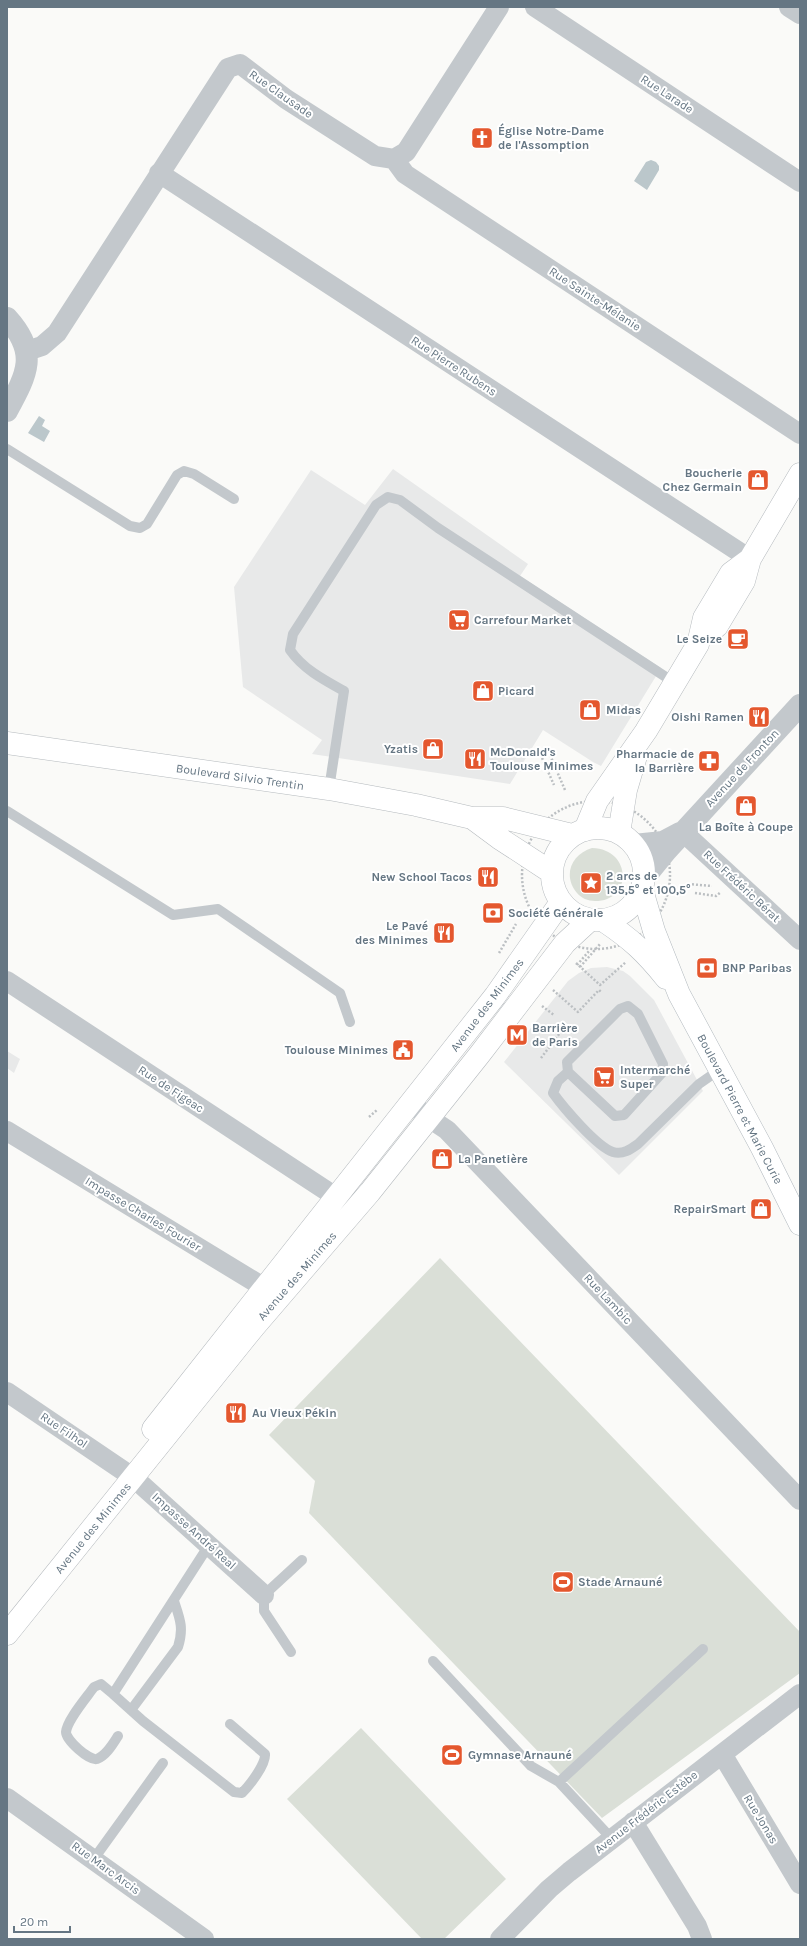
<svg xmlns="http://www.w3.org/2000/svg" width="807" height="1946" viewBox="0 0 807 1946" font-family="Karla,sans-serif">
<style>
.built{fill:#e8e9e9}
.green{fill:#dadfd7;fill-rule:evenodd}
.water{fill:#bbc7cb}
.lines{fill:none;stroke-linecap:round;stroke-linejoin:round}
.secondary-casing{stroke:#b3babf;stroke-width:23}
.primary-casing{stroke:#b5babe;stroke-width:23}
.path{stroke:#bbbfc2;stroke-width:2.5;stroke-dasharray:2 2;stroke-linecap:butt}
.service{stroke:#c3c8cc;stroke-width:10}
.minor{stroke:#c3c8cc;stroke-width:20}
.tertiary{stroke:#c3c8cc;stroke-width:22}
.secondary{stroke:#fff;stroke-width:22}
.primary{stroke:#fff;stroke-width:22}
.labels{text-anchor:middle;stroke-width:4;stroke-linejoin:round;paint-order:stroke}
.street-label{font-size:12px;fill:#657683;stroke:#fff}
.poi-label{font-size:12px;font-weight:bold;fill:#657683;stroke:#fff;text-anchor:start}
</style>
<rect width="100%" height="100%" fill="#fafaf8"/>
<path class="built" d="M393 469 528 564 520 576 661 668 601 766 593 762 543 730 510 784 312 754 322 740 243 687 234 587 311 470 365 505Z
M607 967 623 971 630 976 654 1000 703 1091 619 1175 504 1062 568 981 579 973 591 968Z
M7 1051 20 1059 14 1073 7 1068Z"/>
<path class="green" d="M592 848C632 849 633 901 595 901 588 901 581 898 577 893 562 875 572 854 592 848ZM591 872 598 875 601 882 597 889C590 892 585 890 582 882L584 875Z
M440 1258 800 1632V1673L602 1818 309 1513 315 1481 269 1435Z
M361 1728 506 1879 444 1939H422L287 1799Z"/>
<path class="water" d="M651 160 656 162 659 166V170L647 190 634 181 646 162Z
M39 416 45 420 42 426 50 431 44 442 28 433Z"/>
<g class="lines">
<g class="secondary-casing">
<path id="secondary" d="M642 890 654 931 679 994 762 1148 800 1224
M604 921C631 939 645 952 666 978"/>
</g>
<g class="primary-casing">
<path id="primary" d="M709 633 717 626 744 581 750 559 800 474
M7 743 329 789 416 805 472 818H503L572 835
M472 818 499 838 551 872
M552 874a46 46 0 1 1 92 0a46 46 0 1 1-92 0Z
M585 830 597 801 646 731 698 644 704 618 731 573 750 559
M619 833 626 790 636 756
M153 1429 495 996 561 902
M7 1634 254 1327 370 1192 480 1054 565 943 590 920"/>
</g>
<path class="path" d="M550 755 565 790
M542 758 554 785
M522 875a74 74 0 1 1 148 0a74 74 0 1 1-148 0Z
M688 884 712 886
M695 893 716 896 721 892
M499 953 516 924
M576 963 600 985 626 962
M577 965 590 950
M580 967 601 943
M553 990 578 1012 599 990 601 992
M542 1006 554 1015
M541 1058 566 1025
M369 1117 377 1110"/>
<path class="service" d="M7 449 130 526 140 528 147 524 177 475 184 471 194 474 234 499
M329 789 344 691C324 680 303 669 290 650L293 634 376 505 388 497 400 500 438 528 675 683
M7 811 173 915 218 909 340 993 350 1022
M628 1006 638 1014 663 1064 662 1073 624 1115 615 1116 568 1072 567 1062 620 1009Z
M568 1072 558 1081 553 1093C563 1107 597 1147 613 1152 623 1155 631 1149 638 1144L699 1084 719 1070
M209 1545 113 1694 143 1721 234 1792 242 1793C250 1785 266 1764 265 1754L230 1724
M291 1652 264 1611V1595L302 1560
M433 1661 531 1766 559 1782 612 1839
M113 1694 101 1684 94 1687C87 1697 67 1720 66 1732 66 1740 89 1761 97 1759 106 1756 113 1744 118 1736
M131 1710 178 1647C184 1628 180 1619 174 1601
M559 1782 703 1649
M93 1860 163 1763"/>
<path class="minor" d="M535 7 800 182
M789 7 800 14
M394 159 405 174 800 434
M159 173 750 559
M27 351 42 346 57 333 228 68 240 64 286 99 375 156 394 159 406 152 499 7
M683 832 800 940
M7 981 336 1197
M412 1102 423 1114 447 1130 800 1500
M7 1131 278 1296
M7 1392 134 1478 264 1595
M722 1754 800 1884
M7 1798 204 1939
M633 1822 697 1926 702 1939
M500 1939 549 1889 569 1872 800 1694"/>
<path class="tertiary" d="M7 318C39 353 27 374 7 411
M634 845 663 842 680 833
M644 878 666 851 800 705"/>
<use href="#secondary" class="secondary"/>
<use href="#primary" class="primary"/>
</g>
<defs>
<g id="church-square" transform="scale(1.15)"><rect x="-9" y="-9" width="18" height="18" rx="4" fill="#e4572e" stroke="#fff"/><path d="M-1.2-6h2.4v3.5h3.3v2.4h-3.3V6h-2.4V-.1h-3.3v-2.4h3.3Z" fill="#fff"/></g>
<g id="shop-square" transform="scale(1.15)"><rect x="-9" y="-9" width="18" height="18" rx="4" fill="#e4572e" stroke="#fff"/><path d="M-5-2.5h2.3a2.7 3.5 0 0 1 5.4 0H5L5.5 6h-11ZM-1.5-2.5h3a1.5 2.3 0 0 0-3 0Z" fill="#fff"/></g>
<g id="supermarket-square" transform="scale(1.15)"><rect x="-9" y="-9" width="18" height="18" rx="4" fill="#e4572e" stroke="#fff"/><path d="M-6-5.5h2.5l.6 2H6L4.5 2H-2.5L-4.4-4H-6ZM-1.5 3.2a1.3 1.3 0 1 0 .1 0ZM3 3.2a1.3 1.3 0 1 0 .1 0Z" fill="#fff"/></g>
<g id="cafe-square" transform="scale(1.15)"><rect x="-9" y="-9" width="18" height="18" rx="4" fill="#e4572e" stroke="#fff"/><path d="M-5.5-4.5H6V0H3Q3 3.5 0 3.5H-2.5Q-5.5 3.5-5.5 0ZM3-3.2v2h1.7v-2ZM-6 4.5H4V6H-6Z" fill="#fff"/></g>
<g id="restaurant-square" transform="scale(1.15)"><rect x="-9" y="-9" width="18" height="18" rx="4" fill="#e4572e" stroke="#fff"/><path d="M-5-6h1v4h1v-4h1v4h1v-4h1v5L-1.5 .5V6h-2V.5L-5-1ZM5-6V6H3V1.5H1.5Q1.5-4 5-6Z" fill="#fff"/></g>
<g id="pharmacy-square" transform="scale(1.15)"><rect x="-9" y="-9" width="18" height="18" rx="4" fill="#e4572e" stroke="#fff"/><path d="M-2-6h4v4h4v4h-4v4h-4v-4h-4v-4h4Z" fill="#fff"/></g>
<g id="sight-square" transform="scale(1.15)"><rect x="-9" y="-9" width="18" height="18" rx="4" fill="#e4572e" stroke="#fff"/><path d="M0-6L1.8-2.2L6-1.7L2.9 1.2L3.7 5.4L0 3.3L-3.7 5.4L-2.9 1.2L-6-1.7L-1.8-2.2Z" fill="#fff"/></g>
<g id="bank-square" transform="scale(1.15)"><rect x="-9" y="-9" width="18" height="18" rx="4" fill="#e4572e" stroke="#fff"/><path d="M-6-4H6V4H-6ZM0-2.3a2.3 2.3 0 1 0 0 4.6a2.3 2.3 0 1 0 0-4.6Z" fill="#fff"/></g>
<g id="metro-square" transform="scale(1.15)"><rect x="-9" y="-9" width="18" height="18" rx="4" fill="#e4572e" stroke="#fff"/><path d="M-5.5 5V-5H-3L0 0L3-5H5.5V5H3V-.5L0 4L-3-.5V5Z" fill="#fff"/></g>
<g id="civic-square" transform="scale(1.15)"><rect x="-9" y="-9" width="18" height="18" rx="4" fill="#e4572e" stroke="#fff"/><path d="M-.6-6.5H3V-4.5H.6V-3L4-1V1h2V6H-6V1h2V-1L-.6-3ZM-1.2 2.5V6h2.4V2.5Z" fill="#fff"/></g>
<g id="stadium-square" transform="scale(1.15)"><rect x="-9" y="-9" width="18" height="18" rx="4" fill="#e4572e" stroke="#fff"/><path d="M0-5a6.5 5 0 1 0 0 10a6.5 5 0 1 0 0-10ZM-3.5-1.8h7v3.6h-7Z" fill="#fff"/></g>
</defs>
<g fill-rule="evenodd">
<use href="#church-square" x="482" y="138"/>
<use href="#shop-square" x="758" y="480"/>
<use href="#supermarket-square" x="459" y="620"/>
<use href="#cafe-square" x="738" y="639"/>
<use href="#shop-square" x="483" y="691"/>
<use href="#shop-square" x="590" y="710"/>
<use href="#restaurant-square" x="759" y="717"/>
<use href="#shop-square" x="433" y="749"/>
<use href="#restaurant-square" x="475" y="759"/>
<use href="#pharmacy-square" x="709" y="761"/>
<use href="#shop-square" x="746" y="806"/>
<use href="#restaurant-square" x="488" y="877"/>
<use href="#sight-square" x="591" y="883"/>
<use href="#bank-square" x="493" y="913"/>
<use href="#restaurant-square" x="444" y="933"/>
<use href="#bank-square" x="707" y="968"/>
<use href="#metro-square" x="517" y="1035"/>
<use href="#civic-square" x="403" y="1050"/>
<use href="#supermarket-square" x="604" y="1077"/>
<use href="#shop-square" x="442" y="1159"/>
<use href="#shop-square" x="761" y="1209"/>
<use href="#restaurant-square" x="236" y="1413"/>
<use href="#stadium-square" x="563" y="1582"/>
<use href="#stadium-square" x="452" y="1755"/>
</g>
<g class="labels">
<g class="street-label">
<text transform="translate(281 94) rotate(35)" y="4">Rue Clausade</text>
<text transform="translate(667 94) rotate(33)" y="4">Rue Larade</text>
<text transform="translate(595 299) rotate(33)" y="4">Rue Sainte-Mélanie</text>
<text transform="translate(454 366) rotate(33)" y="4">Rue Pierre Rubens</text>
<text transform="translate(742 768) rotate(-47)" y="4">Avenue de Fronton</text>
<text transform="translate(240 777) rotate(8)" y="4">Boulevard Silvio Trentin</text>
<text transform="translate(742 886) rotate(43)" y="4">Rue Frédéric Bérat</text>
<text transform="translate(487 1005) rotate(-53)" y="4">Avenue des Minimes</text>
<text transform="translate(171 1089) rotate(33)" y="4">Rue de Figeac</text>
<text transform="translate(740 1109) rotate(62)" y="4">Boulevard Pierre et Marie Curie</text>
<text transform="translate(143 1214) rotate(31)" y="4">Impasse Charles Fourier</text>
<text transform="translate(297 1276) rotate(-49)" y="4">Avenue des Minimes</text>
<text transform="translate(608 1299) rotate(47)" y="4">Rue Lambic</text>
<text transform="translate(64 1430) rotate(34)" y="4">Rue Filhol</text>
<text transform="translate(93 1528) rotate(-51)" y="4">Avenue des Minimes</text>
<text transform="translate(194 1531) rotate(42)" y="4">Impasse André Real</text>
<text transform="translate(646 1812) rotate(-38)" y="4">Avenue Frédéric Estèbe</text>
<text transform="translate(761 1819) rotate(59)" y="4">Rue Jonas</text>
<text transform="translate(106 1868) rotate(36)" y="4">Rue Marc Arcis</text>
</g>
<g class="poi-label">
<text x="498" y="135">Église Notre-Dame<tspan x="498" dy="14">de l'Assomption</tspan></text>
<text x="742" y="477" text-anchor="end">Boucherie<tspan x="742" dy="14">Chez Germain</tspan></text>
<text x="474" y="624">Carrefour Market</text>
<text x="722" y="643" text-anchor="end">Le Seize</text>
<text x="498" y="695">Picard</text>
<text x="606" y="714">Midas</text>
<text x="744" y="721" text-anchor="end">Oishi Ramen</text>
<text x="418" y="753" text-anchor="end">Yzatis</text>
<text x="490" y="756">McDonald's<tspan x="490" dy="14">Toulouse Minimes</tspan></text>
<text x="694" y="758" text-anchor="end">Pharmacie de<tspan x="694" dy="14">la Barrière</tspan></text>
<text x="746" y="831" text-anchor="middle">La Boîte à Coupe</text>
<text x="606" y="880">2 arcs de<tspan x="606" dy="14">135,5° et 100,5°</tspan></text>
<text x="472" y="881" text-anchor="end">New School Tacos</text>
<text x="508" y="917">Société Générale</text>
<text x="428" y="930" text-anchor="end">Le Pavé<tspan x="428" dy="14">des Minimes</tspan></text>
<text x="722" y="972">BNP Paribas</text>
<text x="532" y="1032">Barrière<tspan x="532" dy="14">de Paris</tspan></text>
<text x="388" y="1054" text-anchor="end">Toulouse Minimes</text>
<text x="620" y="1074">Intermarché<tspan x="620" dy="14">Super</tspan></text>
<text x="458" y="1163">La Panetière</text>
<text x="746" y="1213" text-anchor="end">RepairSmart</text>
<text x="252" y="1417">Au Vieux Pékin</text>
<text x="578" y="1586">Stade Arnauné</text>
<text x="468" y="1759">Gymnase Arnauné</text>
</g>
</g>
<rect width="807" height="1946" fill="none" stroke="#657683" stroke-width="16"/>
<path d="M14 1926v6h56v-6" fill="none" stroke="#657683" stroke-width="2"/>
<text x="20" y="1926" font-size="12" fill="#657683" stroke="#ffffff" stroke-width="3" paint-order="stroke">20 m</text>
</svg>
